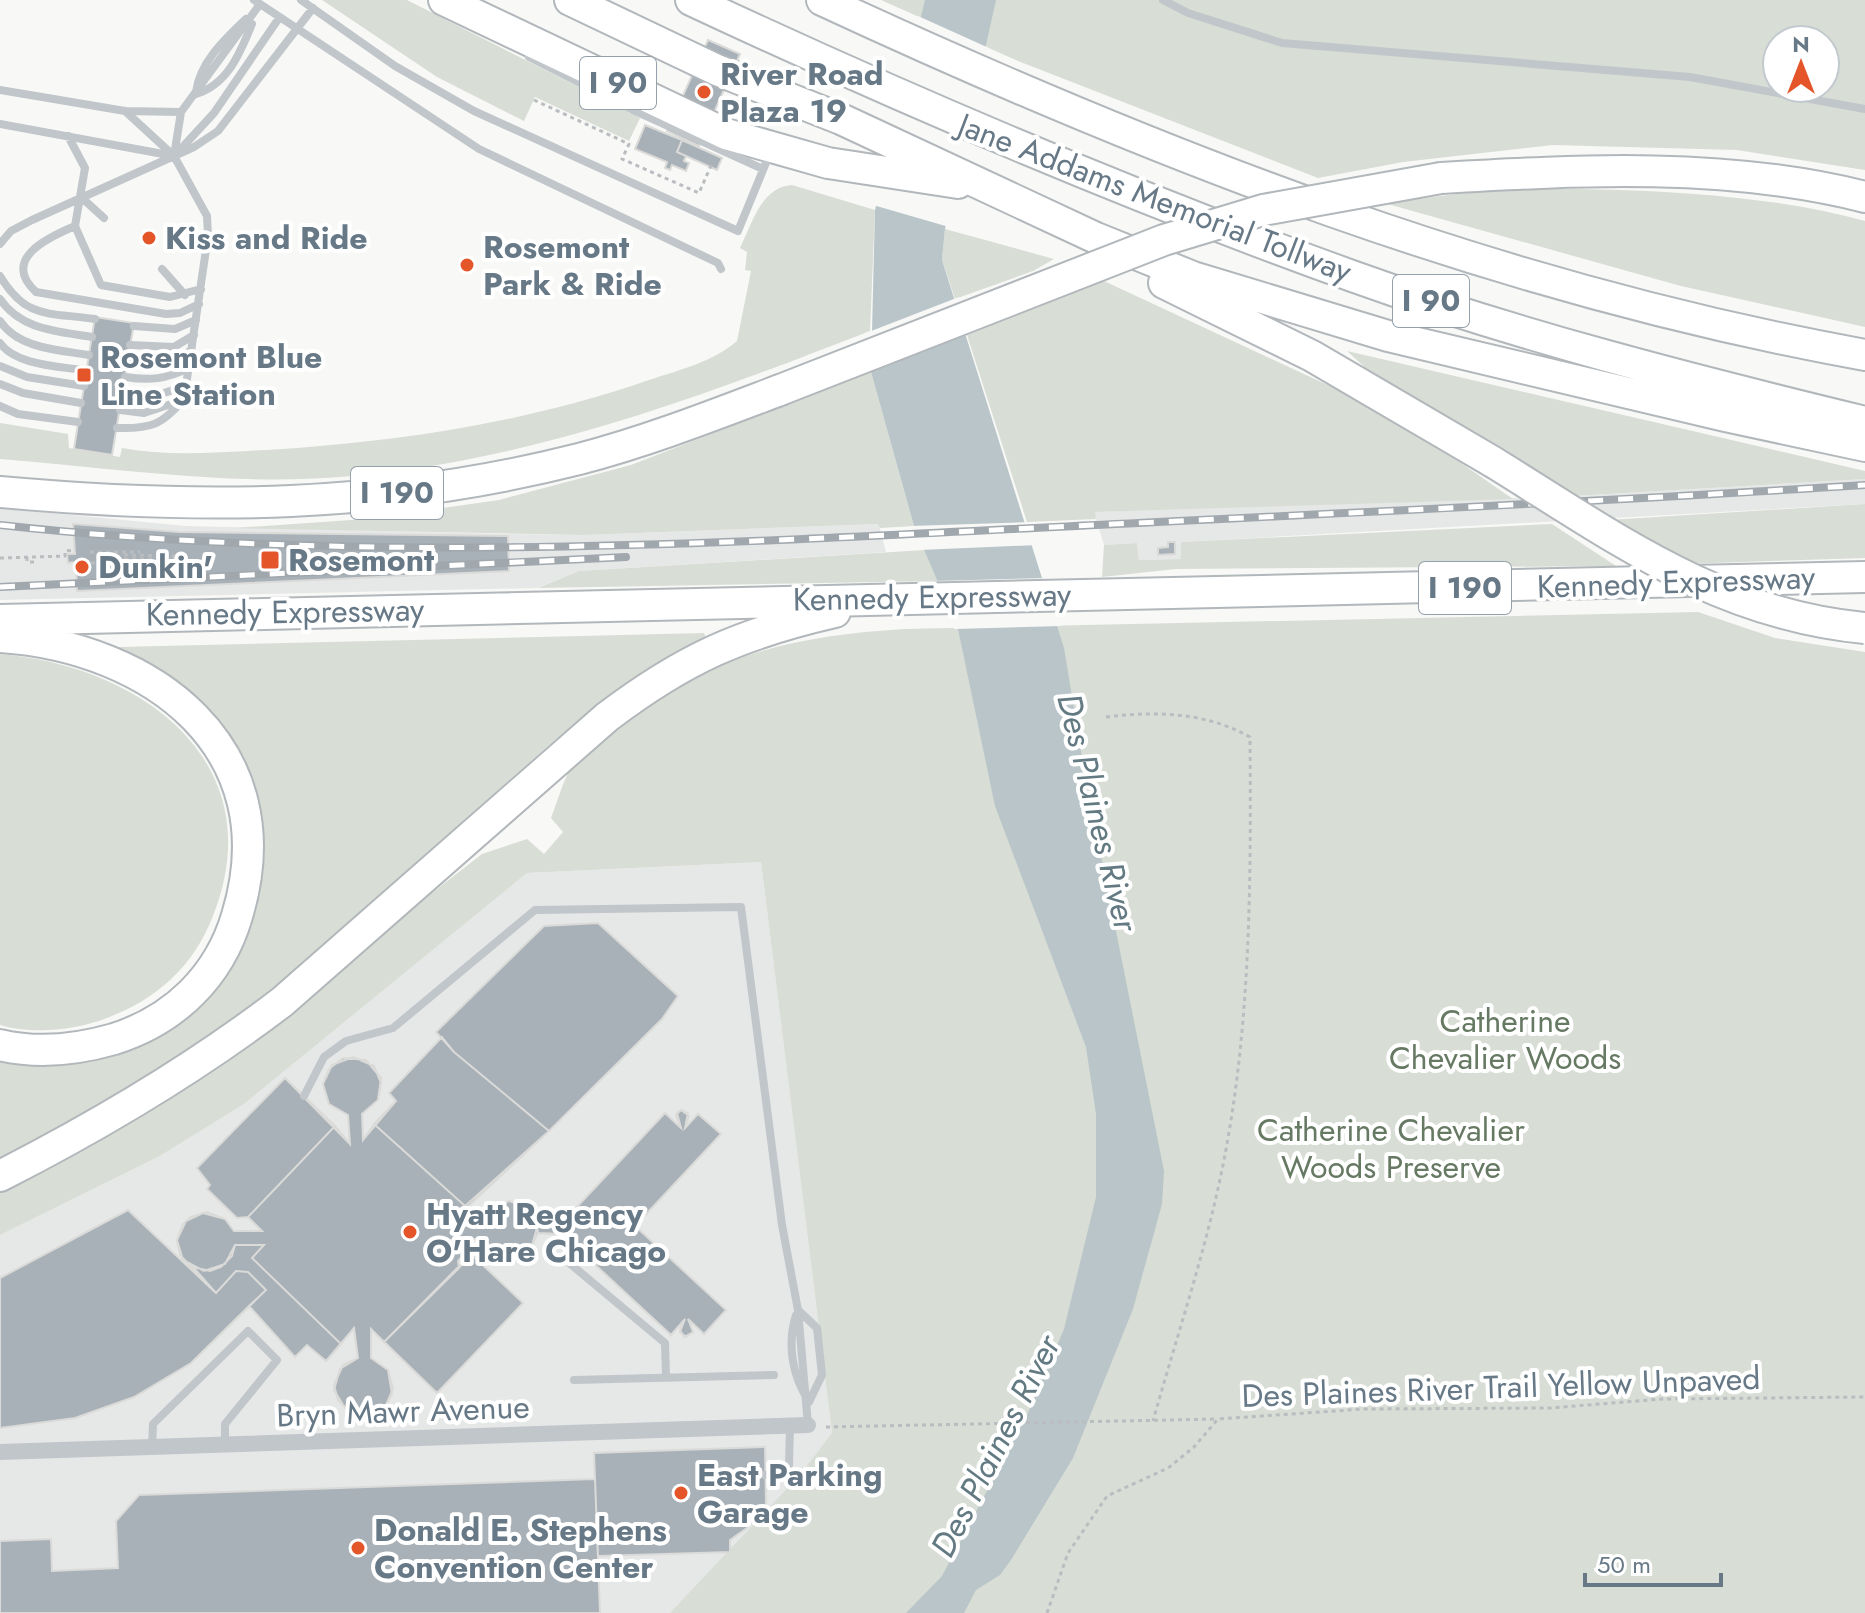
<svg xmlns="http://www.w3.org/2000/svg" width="1865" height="1613" viewBox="0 0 1865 1613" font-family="Jost,sans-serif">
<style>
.built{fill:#e6e7e7}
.green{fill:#d8ddd5;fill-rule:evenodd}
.water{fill:#b9c5c9}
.pier{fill:#f8f8f6}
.building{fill:#a8b1b7;stroke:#dadad8;stroke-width:2}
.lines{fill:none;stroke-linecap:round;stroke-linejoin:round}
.highway-casing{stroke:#b2b7bb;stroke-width:34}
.path{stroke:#b9bdc0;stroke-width:3;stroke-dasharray:4 4;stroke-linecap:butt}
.lane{stroke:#c1c6ca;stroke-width:8}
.street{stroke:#c1c6ca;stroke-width:16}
.highway{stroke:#fff;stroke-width:30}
.rail-casing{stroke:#a0a8ae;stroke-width:8}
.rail{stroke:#fff;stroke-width:5;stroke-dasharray:15;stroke-linecap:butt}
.highway-bridge-casing{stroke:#b2b7bb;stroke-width:34;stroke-linecap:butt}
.highway-bridge{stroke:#fff;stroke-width:30}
.poi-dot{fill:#e4552a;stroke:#fff;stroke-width:3}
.labels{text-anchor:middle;stroke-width:8;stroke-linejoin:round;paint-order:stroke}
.shield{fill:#fff;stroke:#95a1ab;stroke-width:2}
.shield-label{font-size:30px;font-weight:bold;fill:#677987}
.poi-label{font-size:32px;font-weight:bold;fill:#677987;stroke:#fff;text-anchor:start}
.street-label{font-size:32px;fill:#677987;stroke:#fff}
.park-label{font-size:32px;fill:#667962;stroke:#fff}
.water-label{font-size:34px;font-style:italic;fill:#637a83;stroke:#fff}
</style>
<rect width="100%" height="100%" fill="#f8f8f6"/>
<path class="built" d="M1865 479V504L1182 542V559L1139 560 1137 543 1104 545 1094 512 1573 496Z
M0 508 186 526 512 534 583 535 879 524 886 552 579 571 537 588 0 600Z
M761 862 832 1433 850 1434 679 1613H0V1235L160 1156 244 1104 527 873Z"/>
<path class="green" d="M322 0H407L640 118 629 141 535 97 524 121 437 77Z
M881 0H1865V170L1737 150 1553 145 1403 162 1318 178 1018 61ZM1777 40H1825V88H1777Z
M792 185 875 210 870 331C688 402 501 472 303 479 201 482 101 467 0 459V423L68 434 69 448 120 457 122 448C171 457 218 452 267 450 397 442 525 423 649 380 679 370 713 362 737 341L751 271 745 270 747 252 740 248C752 224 761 187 792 185Z
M1505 188C1624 189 1750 190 1865 221V327L1681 286 1384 203Z
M945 229 1054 259 1033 271 955 299 942 260Z
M1104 281 1334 388 1461 463 1513 499 1095 512 1096 519 1027 522 967 335Z
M1347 351 1865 471V479L1573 496 1503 448 1370 372Z
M871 372 914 526 880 528 878 524 583 535 234 528 366 519 499 500 631 465Z
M1865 504V558L1682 564 1608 520Z
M1552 524 1616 566 1176 569 1102 577 1104 545 1137 543 1139 560 1181 559V542Z
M925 550 938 581 538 588 579 571Z
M1698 612 1775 638 1865 652V1613H670L800 1475 832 1433 761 862 527 873 244 1104 160 1156 0 1235V1191L81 1151 168 1098 482 854 527 839 544 854 563 832 551 818C558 800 564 777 575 761 588 743 609 731 627 718 719 654 793 636 904 629Z
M704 633 706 638C608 687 542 750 462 824 412 870 361 916 309 961 215 1042 109 1102 0 1161V1059L32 1065 90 1059 234 958 258 893 262 824 245 765 217 721 187 689 118 650V647Z
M0 654C140 666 274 761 213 916 193 967 157 999 107 1018 76 1030 33 1035 0 1025Z"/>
<path class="water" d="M925 0H996L945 229 942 260 1064 648 1085 776 1164 1171 1162 1204 1133 1309 1073 1458 1011 1560 1000 1575 976 1590 964 1613H906L942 1576 1027 1415 1064 1329 1096 1197V1114L1086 1047 995 806 958 629 914 526 871 372 875 210Z"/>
<path class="pier" d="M918 16 989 48 949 227 873 205Z
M959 297 971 333 867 373 866 333Z
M1031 522 1038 545 920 550 910 526Z
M1047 578 1061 626 954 629 933 581Z"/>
<path class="building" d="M708 40 740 54 699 146 667 131Z
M645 125 682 140 677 152 686 156 684 161 689 163 686 171 672 165 670 170 665 168 667 162 635 149Z
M682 140 722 158 717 170 677 152Z
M95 317 134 323 112 455 74 449Z
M73 524 179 532 508 536 509 571 77 591 76 562 68 563 67 554H75Z
M1168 542H1175V554L1158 555V548L1168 547Z
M598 923 678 996 662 1019 549 1131 454 1052 436 1032 544 926Z
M442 1037 454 1052 549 1131 448 1225 480 1227 488 1210 509 1201 527 1207 538 1224H561L665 1113 681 1128 677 1113 681 1110 688 1113 685 1128 698 1114 721 1134 635 1226 726 1310 704 1334 688 1319 693 1332 684 1337 680 1330 685 1319 671 1335 562 1234 538 1233 528 1253 506 1260 490 1252 481 1239 451 1240 466 1252 458 1261 459 1268 471 1254 523 1303 437 1393 371 1329V1358L388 1370 392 1394 386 1405 373 1414 350 1412 338 1400 334 1385 343 1365 358 1358 354 1328 326 1361 307 1345 295 1357 249 1306 191 1363 134 1397 75 1418 0 1428V1278L128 1210 216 1293 180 1255 177 1240 183 1224 191 1217 207 1212 225 1219 234 1231H262L248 1217 237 1218 207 1189 210 1185 197 1168 285 1078 350 1144 348 1115 329 1104 323 1084 329 1069 343 1058 366 1060 381 1078 378 1100 362 1114 363 1140 396 1101 389 1093Z
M442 1037 454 1052 549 1131 465 1206 374 1124 396 1101 389 1093Z
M353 1057 374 1066 381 1083 378 1100 362 1114 363 1140 374 1124 465 1206 448 1225 480 1227 488 1210 509 1201 527 1207 538 1224 531 1249 512 1259 495 1256 481 1239 451 1240 466 1252 458 1261 459 1268 384 1342 371 1329V1358L388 1370 393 1389 386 1405 367 1415 345 1408 334 1390 340 1369 358 1358 354 1328 341 1344 252 1258 264 1245H235L225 1264 204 1271 183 1260 177 1240 186 1221 203 1213 225 1219 234 1231H262L248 1217 335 1126 350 1144 348 1115 329 1104 323 1084 332 1065Z
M285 1078 335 1126 248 1217 237 1218 207 1189 210 1185 197 1168Z
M681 1110 689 1116 685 1128 698 1114 721 1134 635 1226 726 1310 704 1334 688 1319 693 1332 686 1337 680 1332 685 1319 671 1335 563 1235 538 1233 537 1226 561 1224 665 1113 681 1128 676 1115Z
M128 1210 216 1293 236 1271 248 1272 266 1290 191 1363 134 1397 75 1418 0 1428V1278Z
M235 1245H264L252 1258 341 1344 326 1361 307 1345 295 1357 249 1306 266 1290 248 1272 236 1271 216 1293 193 1267 210 1271 221 1267 232 1256Z
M471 1254 523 1303 437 1393 384 1342Z
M765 1447 766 1507 747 1528 730 1540V1552L598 1556 594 1453Z
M595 1479 600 1613H0V1541L51 1539 52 1571 118 1568 116 1521 139 1495Z"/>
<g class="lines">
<g class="highway-casing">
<path id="highway" d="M444 0 726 134 828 163 958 183
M570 0 717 70 841 119 1096 238 1193 277 1388 336 1725 416 1865 446
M691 0C907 101 1127 195 1352 276 1519 336 1692 380 1865 422
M822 0C1158 156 1499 289 1865 355
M1441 178C1581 170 1727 162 1865 197
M1164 283 1312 356 1493 462
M0 492C202 510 381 509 579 459 648 441 714 415 780 390
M0 620 1865 577
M0 637C153 647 288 749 237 916 219 977 174 1020 114 1039 76 1050 38 1054 0 1045
M0 1176C100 1125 193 1070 282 1002L607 717C685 658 740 634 835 612"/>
</g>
<path class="path" d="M534 100 629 144 622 159 699 193 713 161
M90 552H140
M124 555 178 556
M27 557V562H35
M0 558 65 556V551L75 550
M124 559H178
M91 563 141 562
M1106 717C1156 711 1205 712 1250 737 1251 870 1251 1007 1228 1138 1212 1233 1179 1328 1153 1421
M826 1427 1218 1419
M1047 1613 1068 1553 1107 1496 1168 1468 1194 1447 1218 1419 1364 1409 1550 1408 1662 1399 1865 1397"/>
<path class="lane" d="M254 0 479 149 718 263 721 269
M301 0 395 66 474 111 738 231 770 153
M1163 0 1188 13 1282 43 1690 77 1865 109
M529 57 633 110 763 169
M0 90 125 111 181 112
M196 92C200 62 225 39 246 19
M196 94C228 84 240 53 252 24
M0 124 174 156
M68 136 85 168 75 226
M178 152 214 113 279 18
M174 156 181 112 260 4
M82 198 104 218
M75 226C49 237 0 259 36 292L166 314 180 313 199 304
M75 226 101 285 170 297 201 289
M0 244 11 231 32 220 194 147 218 131 313 8
M162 269 185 295
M0 276C27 320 48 312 95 319
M0 299C21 330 57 331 92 337
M0 321C19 349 59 350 89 355
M134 326 175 329 196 320
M0 343C16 366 61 366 87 371
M130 345 174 347 194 335
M128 361C154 366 169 363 192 350
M0 366 27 377 84 386
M125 377C150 381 166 379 189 368
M0 384 23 393 81 403
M122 394C148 398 163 396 186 384
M0 406 18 414 78 422
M120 410 144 413 180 401
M117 428C151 429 162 425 184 399L208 236 207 216 174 156 125 111
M304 1096 324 1057 346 1041 393 1028 535 910 741 907 782 1225 798 1310 808 1425
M568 1262 665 1343 666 1377
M799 1311 817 1328 822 1375 809 1402
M796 1315C787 1344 792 1375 808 1400
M574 1380 774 1375
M152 1448 153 1424 248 1331 277 1360 225 1424V1444
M765 1475 784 1472 789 1465 790 1426"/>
<path class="street" d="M0 1452 808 1425"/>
<use href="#highway" class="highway"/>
<g class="rail-casing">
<path id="rail" d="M0 525C336 562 676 546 1012 529 1297 515 1581 503 1865 485
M0 587 626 557"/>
</g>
<use href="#rail" class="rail"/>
<g class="highway-bridge-casing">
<path id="highway-bridge" d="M780 390 1164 240 1263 210 1441 178
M1493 462C1616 538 1717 614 1865 628"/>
</g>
<use href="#highway-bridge" class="highway-bridge"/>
</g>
<g class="poi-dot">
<circle cx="704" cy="92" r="8"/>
<circle cx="149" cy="238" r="8"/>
<circle cx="467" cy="265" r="8"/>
<rect x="76" y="367" width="16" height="16" rx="4"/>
<rect x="260" y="550" width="20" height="20" rx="4"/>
<circle cx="82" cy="567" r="8"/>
<circle cx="410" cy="1232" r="8"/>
<circle cx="681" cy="1493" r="8"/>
<circle cx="358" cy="1548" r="8"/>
</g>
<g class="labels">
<g class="shield">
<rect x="580" y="57" width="76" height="52" rx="6"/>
<rect x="1393" y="275" width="76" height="52" rx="6"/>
<rect x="351" y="467" width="92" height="52" rx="6"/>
<rect x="1419" y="562" width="92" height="52" rx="6"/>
</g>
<g class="shield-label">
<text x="618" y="93">I 90</text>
<text x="1431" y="311">I 90</text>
<text x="397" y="503">I 190</text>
<text x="1465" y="598">I 190</text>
</g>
<g class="poi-label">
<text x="720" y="85">River Road<tspan x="720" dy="37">Plaza 19</tspan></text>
<text x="165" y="249">Kiss and Ride</text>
<text x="483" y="258">Rosemont<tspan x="483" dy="37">Park &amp; Ride</tspan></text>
<text x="100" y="368">Rosemont Blue<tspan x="100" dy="37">Line Station</tspan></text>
<text x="288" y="571">Rosemont</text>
<text x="98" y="578">Dunkin'</text>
<text x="426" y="1225">Hyatt Regency<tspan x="426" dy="37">O'Hare Chicago</tspan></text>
<text x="697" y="1486">East Parking<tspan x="697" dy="37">Garage</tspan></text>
<text x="374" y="1541">Donald E. Stephens<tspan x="374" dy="37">Convention Center</tspan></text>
</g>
<g class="street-label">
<text transform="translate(1155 198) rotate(21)" y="11">Jane Addams Memorial Tollway</text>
<text transform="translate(1676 582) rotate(-2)" y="11">Kennedy Expressway</text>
<text transform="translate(932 597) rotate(-1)" y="11">Kennedy Expressway</text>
<text transform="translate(285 612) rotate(-1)" y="11">Kennedy Expressway</text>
<text transform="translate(1501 1387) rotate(-2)" y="11">Des Plaines River Trail Yellow Unpaved</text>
<text transform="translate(403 1411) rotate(-2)" y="11">Bryn Mawr Avenue</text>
</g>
<g class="park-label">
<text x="1505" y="1032">Catherine<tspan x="1505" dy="37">Chevalier Woods</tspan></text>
<text x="1391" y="1141">Catherine Chevalier<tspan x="1391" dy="37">Woods Preserve</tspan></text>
</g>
<g class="water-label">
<text transform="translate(1098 812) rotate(76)" y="12">Des Plaines River</text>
<text transform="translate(995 1446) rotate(-63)" y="12">Des Plaines River</text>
</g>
</g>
<g transform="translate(1801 64)"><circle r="38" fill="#ffffff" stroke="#c2c9cf" stroke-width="2"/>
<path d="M0-6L14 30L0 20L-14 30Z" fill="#e4552a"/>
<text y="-12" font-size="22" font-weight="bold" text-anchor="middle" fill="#677987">N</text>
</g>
<path d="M1585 1573v12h136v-12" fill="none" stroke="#677987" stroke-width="4"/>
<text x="1597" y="1573" font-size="24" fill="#677987" stroke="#ffffff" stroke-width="6" paint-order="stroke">50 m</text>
</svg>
